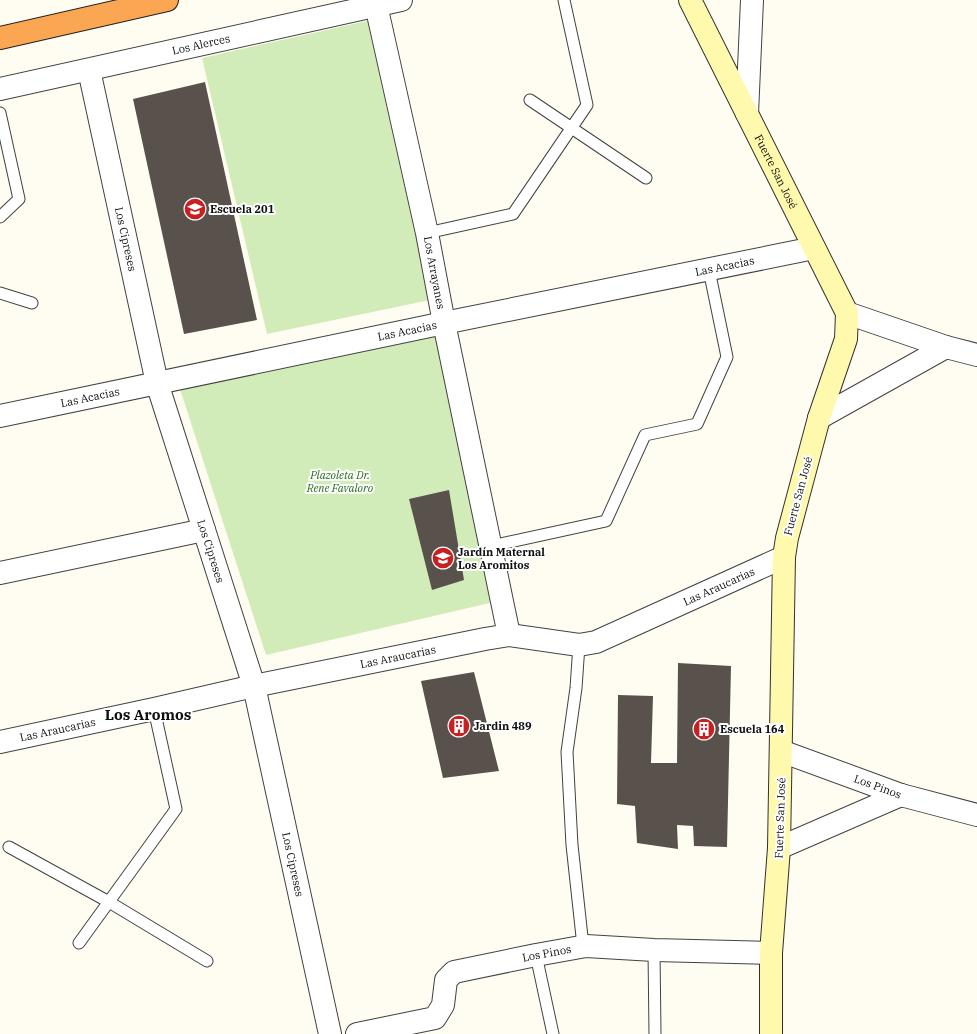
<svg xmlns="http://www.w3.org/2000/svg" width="977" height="1034" viewBox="0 0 977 1034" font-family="'IBM Plex Serif',serif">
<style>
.green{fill:#d2ecb9}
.building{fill:#59514b}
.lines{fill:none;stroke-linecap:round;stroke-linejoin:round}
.lane-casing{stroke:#424242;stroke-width:13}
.street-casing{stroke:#424242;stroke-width:24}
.secondary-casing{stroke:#313131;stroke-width:24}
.highway-casing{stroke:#202020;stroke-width:24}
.lane{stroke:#fff;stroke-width:11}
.street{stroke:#fff;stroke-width:22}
.secondary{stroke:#fff9ad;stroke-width:22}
.highway{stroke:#fba653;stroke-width:22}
.labels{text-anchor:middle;stroke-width:4;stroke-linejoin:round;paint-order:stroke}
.street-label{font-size:11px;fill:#0f0f0f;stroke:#fff}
.poi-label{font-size:11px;font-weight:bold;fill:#0f0f0f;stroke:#fff;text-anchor:start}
.park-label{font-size:11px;font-style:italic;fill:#296c1b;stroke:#fff}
.district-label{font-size:15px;font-weight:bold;fill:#0f0f0f;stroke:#fff}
</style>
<rect width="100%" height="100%" fill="#fffdf2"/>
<path class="green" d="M371 20 430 300 267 334 202 58Z
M435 330 494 602 266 655 179 386Z"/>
<path class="building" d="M205 82 257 320 184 334 133 99Z
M449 490 464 580 432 590 409 499Z
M678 663 731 666 727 847 694 846 693 826 677 825 678 849 637 843 635 806 617 804 618 695 653 696 651 763H677Z
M474 672 499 771 443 778 421 681Z"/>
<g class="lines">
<g class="lane-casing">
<path id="lane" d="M530 100 646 178
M0 113 19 199 0 217
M427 233 513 214 587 105 564 0
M0 293 32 303
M491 546 606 521 645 435 697 424 727 357 709 270
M579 645 576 688 567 752 572 845 583 946
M9 847 109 902 207 961
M79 943 176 809 154 709
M654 950 655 1034
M536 955 553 1034"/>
</g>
<g class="street-casing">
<g id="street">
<path id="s1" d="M376 5 427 233 444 323 509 635"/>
<path id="s2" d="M89 70 157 383 254 686 330 1034"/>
<path id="s3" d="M0 89 401 0"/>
<path d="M747 114 752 0"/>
<path d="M847 313 946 347 977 355"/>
<path id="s4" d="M0 416 444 323 814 248"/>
<path d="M819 418 946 347"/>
<path d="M0 573 204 530"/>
<path id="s5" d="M0 742 154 709 254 686 485 639 509 635 579 645 596 642 784 557"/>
<path id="s6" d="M781 751 901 795 977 815"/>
<path d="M779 848 901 795"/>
<path id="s7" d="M357 1034 435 1018 443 1005 446 980 454 972 536 955 586 946 654 950 771 953"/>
</g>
</g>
<g class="secondary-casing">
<g id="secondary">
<path id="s8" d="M690 0 847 313 846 339 819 418 787 538 784 557 779 848 771 953V1034"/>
</g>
</g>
<g class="highway-casing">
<path id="highway" d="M0 38 167 0"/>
</g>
<use href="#lane" class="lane"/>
<use href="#street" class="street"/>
<use href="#secondary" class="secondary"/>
<use href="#highway" class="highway"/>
</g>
<defs>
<g id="school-disc" transform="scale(1.15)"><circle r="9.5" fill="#c81f21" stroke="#fff"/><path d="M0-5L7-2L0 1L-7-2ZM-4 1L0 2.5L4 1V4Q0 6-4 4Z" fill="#fff"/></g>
<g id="building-disc" transform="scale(1.15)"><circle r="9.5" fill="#c81f21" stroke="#fff"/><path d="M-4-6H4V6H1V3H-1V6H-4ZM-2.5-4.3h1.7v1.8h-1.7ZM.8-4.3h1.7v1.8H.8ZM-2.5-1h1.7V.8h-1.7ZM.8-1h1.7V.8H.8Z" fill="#fff"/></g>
</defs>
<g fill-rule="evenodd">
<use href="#school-disc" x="195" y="209"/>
<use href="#school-disc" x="443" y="558"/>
<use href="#building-disc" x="459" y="726"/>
<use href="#building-disc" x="704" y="729"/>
</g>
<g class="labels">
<g class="street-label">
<text dy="4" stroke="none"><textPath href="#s3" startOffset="206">Los Alerces</textPath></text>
<text dy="4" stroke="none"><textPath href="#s8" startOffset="192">Fuerte San José</textPath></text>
<text dy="4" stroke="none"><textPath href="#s2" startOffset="173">Los Cipreses</textPath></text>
<text dy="4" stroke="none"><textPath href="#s4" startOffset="740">Las Acacias</textPath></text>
<text dy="4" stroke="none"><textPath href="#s1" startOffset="274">Los Arrayanes</textPath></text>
<text dy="4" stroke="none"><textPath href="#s4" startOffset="416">Las Acacias</textPath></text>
<text dy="4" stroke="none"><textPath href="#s4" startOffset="92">Las Acacias</textPath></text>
<text transform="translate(798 496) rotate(-75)" y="4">Fuerte San José</text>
<text dy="4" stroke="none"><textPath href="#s2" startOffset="497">Los Cipreses</textPath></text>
<text dy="4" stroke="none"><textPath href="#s5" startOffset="743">Las Araucarias</textPath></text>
<text dy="4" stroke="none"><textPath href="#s5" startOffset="407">Las Araucarias</textPath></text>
<text dy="4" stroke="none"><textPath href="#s5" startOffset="59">Las Araucarias</textPath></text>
<text dy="4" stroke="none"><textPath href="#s6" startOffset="103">Los Pinos</textPath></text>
<text transform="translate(780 818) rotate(-88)" y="4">Fuerte San José</text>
<text dy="4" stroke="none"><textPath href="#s2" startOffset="821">Los Cipreses</textPath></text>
<text dy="4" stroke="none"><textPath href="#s7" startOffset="226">Los Pinos</textPath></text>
</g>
<g class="poi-label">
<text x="210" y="213">Escuela 201</text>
<text x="458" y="556">Jardín Maternal<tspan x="458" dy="13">Los Aromitos</tspan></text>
<text x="474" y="730">Jardin 489</text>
<text x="720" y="733">Escuela 164</text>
</g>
<g class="park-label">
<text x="340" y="479">Plazoleta Dr.<tspan x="340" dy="13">Rene Favaloro</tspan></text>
</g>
<g class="district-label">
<text x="148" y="720">Los Aromos</text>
</g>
</g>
</svg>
